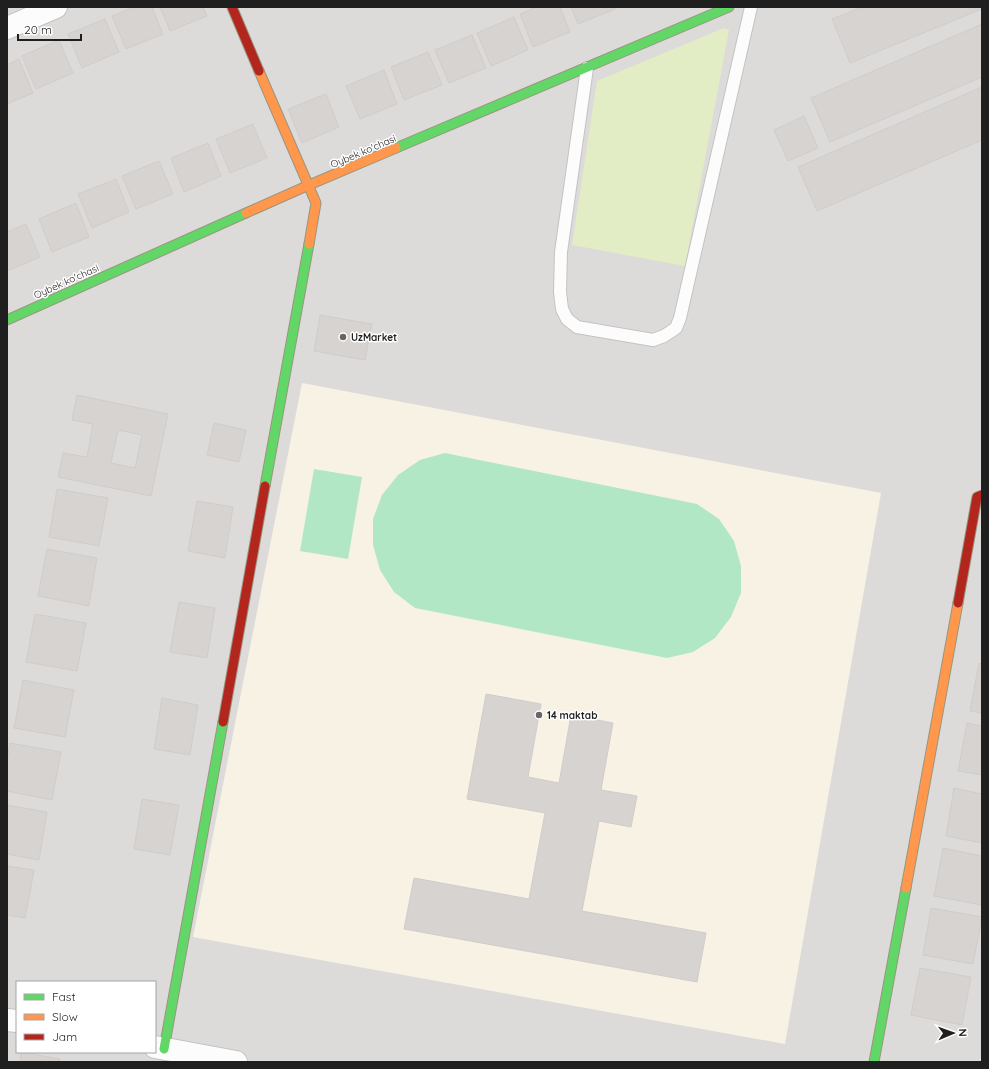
<svg xmlns="http://www.w3.org/2000/svg" width="989" height="1069" viewBox="0 0 989 1069" font-family="Quicksand,sans-serif">
<style>
.residential{fill:#dddbda;fill-rule:evenodd}
.education{fill:#f7f2e4}
.grass{fill:#e2ecc5}
.pitch{fill:#b1e7c5}
.building{fill:#d6d3d1;stroke:#d1ccc9;fill-rule:evenodd}
.lines{fill:none;stroke-linecap:round;stroke-linejoin:round}
.lane-casing{stroke:#c5c3c2;stroke-width:14}
.street-casing{stroke:#c5c3c2;stroke-width:24}
.fast-casing{stroke:#99967f;stroke-width:11}
.slow-casing{stroke:#99967f;stroke-width:11}
.jam-casing{stroke:#99967f;stroke-width:11}
.lane{stroke:#fcfcfc;stroke-width:12}
.street{stroke:#fcfcfc;stroke-width:22}
.fast{stroke:#63d668;stroke-width:9}
.slow{stroke:#ff974d;stroke-width:9}
.jam{stroke:#b3261e;stroke-width:9}
.poi-dot{fill:#676665;stroke:#fff;stroke-width:1.5}
.labels{text-anchor:middle;stroke-width:3;stroke-linejoin:round;paint-order:stroke}
.street-label{font-size:10px;fill:#1f1f1f;stroke:#fff}
.poi-label{font-size:10px;font-weight:bold;fill:#1f1f1f;stroke:#fff;text-anchor:start}
</style>
<rect width="100%" height="100%" fill="#eeebe8"/>
<path class="residential" d="M7 7H982V1062H7ZM17 982H155V1052H17Z"/>
<path class="education" d="M302 383 881 493 785 1044 193 937Z"/>
<path class="grass" d="M724 28 729 30 685 266 572 245 597 81Z"/>
<path class="pitch" d="M445 453 697 504 719 519 734 541 741 566V593L731 617 715 638 693 652 667 658 415 608 394 592 380 570 373 545V519L382 495 398 475 420 460Z
M314 469 362 477 348 559 300 551Z"/>
<path class="building" d="M134 7H152L163 34 126 49 112 16Z
M160 7H203L207 16 170 31Z
M536 7H560L570 32 533 47 520 14Z
M571 7H615V9L578 24Z
M862 7H982V9L850 63 832 19Z
M514 17 528 50 491 66 477 33Z
M105 19 119 52 82 68 68 34Z
M982 24V77L830 142 811 98Z
M472 35 486 68 449 83 435 50Z
M59 40 73 73 36 89 22 56Z
M428 52 442 85 404 100 391 67Z
M19 59 33 93 7 104V65Z
M384 70 397 104 360 119 346 86Z
M982 87V140L817 211 798 167Z
M326 94 339 127 302 143 288 109Z
M804 116 818 148 788 161 774 130Z
M253 124 267 158 230 173 216 139Z
M208 143 221 176 184 192 171 158Z
M159 161 173 194 136 209 122 176Z
M116 179 129 212 92 228 78 194Z
M76 203 89 237 52 252 39 219Z
M26 224 40 257 7 271V232Z
M320 315 372 324 365 360 314 351Z
M77 395 168 414 151 496 58 477 63 453 87 457 93 424 72 420ZM118 430 142 435 135 468 111 463Z
M214 423 246 430 239 462 207 455Z
M57 489 108 498 99 546 49 537Z
M197 501 233 507 225 558 188 551Z
M47 549 97 558 89 606 38 596Z
M179 602 215 608 207 658 170 652Z
M35 614 86 623 77 671 26 662Z
M979 663 982 664V713L970 711Z
M23 680 74 690 65 737 14 728Z
M486 694 541 704 528 777 559 783 571 715 613 723 601 790 637 796 631 827 599 821 582 911 706 933 697 982 404 929 414 878 529 899 545 813 467 799Z
M162 698 198 705 190 755 154 749Z
M967 723 982 726V775L958 771Z
M10 743 61 752 52 800 7 791V760Z
M954 788 982 794V843L946 836Z
M142 799 179 805 170 855 134 849Z
M7 805 47 812 39 860 7 854Z
M943 848 982 856V905L934 896Z
M7 866 34 870 25 918 7 915Z
M931 908 982 917 973 964 923 955Z
M920 968 971 977 962 1025 911 1015Z
M21 1052 60 1059 59 1062H20Z"/>
<g class="lines">
<g class="lane-casing">
<path id="lane" d="M587 68 561 252 560 292 562 309 567 319 577 327 653 340 664 336 676 328 680 318 751 7"/>
</g>
<g class="street-casing">
<path id="street" d="M7 28 56 7
M7 1020 17 1021
M155 1047 236 1062"/>
</g>
<g class="fast-casing">
<path id="fast" d="M396 148 729 7
M7 320 246 213
M265 486 309 244
M164 1049 223 722
M874 1062 906 888"/>
</g>
<g class="slow-casing">
<path id="slow" d="M259 71 316 203 309 244
M246 213 309 185 396 148
M906 888 958 603"/>
</g>
<g class="jam-casing">
<path id="jam" d="M232 7 259 71
M958 603 977 497 982 495
M223 722 265 486"/>
</g>
<use href="#lane" class="lane"/>
<use href="#street" class="street"/>
<use href="#fast" class="fast"/>
<use href="#slow" class="slow"/>
<use href="#jam" class="jam"/>
</g>
<g class="poi-dot">
<circle cx="343" cy="337" r="4"/>
<circle cx="539" cy="715" r="4"/>
</g>
<g class="labels">
<g class="street-label">
<text transform="translate(363 151) rotate(-23)" y="4">Oybek ko'chasi</text>
<text transform="translate(66 281) rotate(-24)" y="4">Oybek ko'chasi</text>
</g>
<g class="poi-label">
<text x="351" y="341">UzMarket</text>
<text x="547" y="719">14 maktab</text>
</g>
</g>
<rect width="989" height="1069" fill="none" stroke="#1f1f1f" stroke-width="16"/>
<rect x="16" y="981" width="140" height="72" fill="#ffffff" stroke="#a5a5a5"/>
<rect x="24" y="994" width="20" height="6" fill="#63d668" stroke="#a5a5a5"/>
<text x="52" y="1001" font-size="12" fill="#1f1f1f">Fast</text>
<rect x="24" y="1014" width="20" height="6" fill="#ff974d" stroke="#a5a5a5"/>
<text x="52" y="1021" font-size="12" fill="#1f1f1f">Slow</text>
<rect x="24" y="1034" width="20" height="6" fill="#b3261e" stroke="#a5a5a5"/>
<text x="52" y="1041" font-size="12" fill="#1f1f1f">Jam</text>
<g transform="translate(953 1033) rotate(88)" stroke="#ffffff" stroke-width="3" paint-order="stroke">
<path d="M0-3L7 15L0 10L-7 15Z" fill="#1f1f1f"/>
<text y="-6" font-size="11" font-weight="bold" text-anchor="middle" fill="#1f1f1f">N</text>
</g>
<path d="M18 34v6h63v-6" fill="none" stroke="#1f1f1f" stroke-width="2"/>
<text x="24" y="34" font-size="12" fill="#1f1f1f" stroke="#ffffff" stroke-width="3" paint-order="stroke">20 m</text>
</svg>
